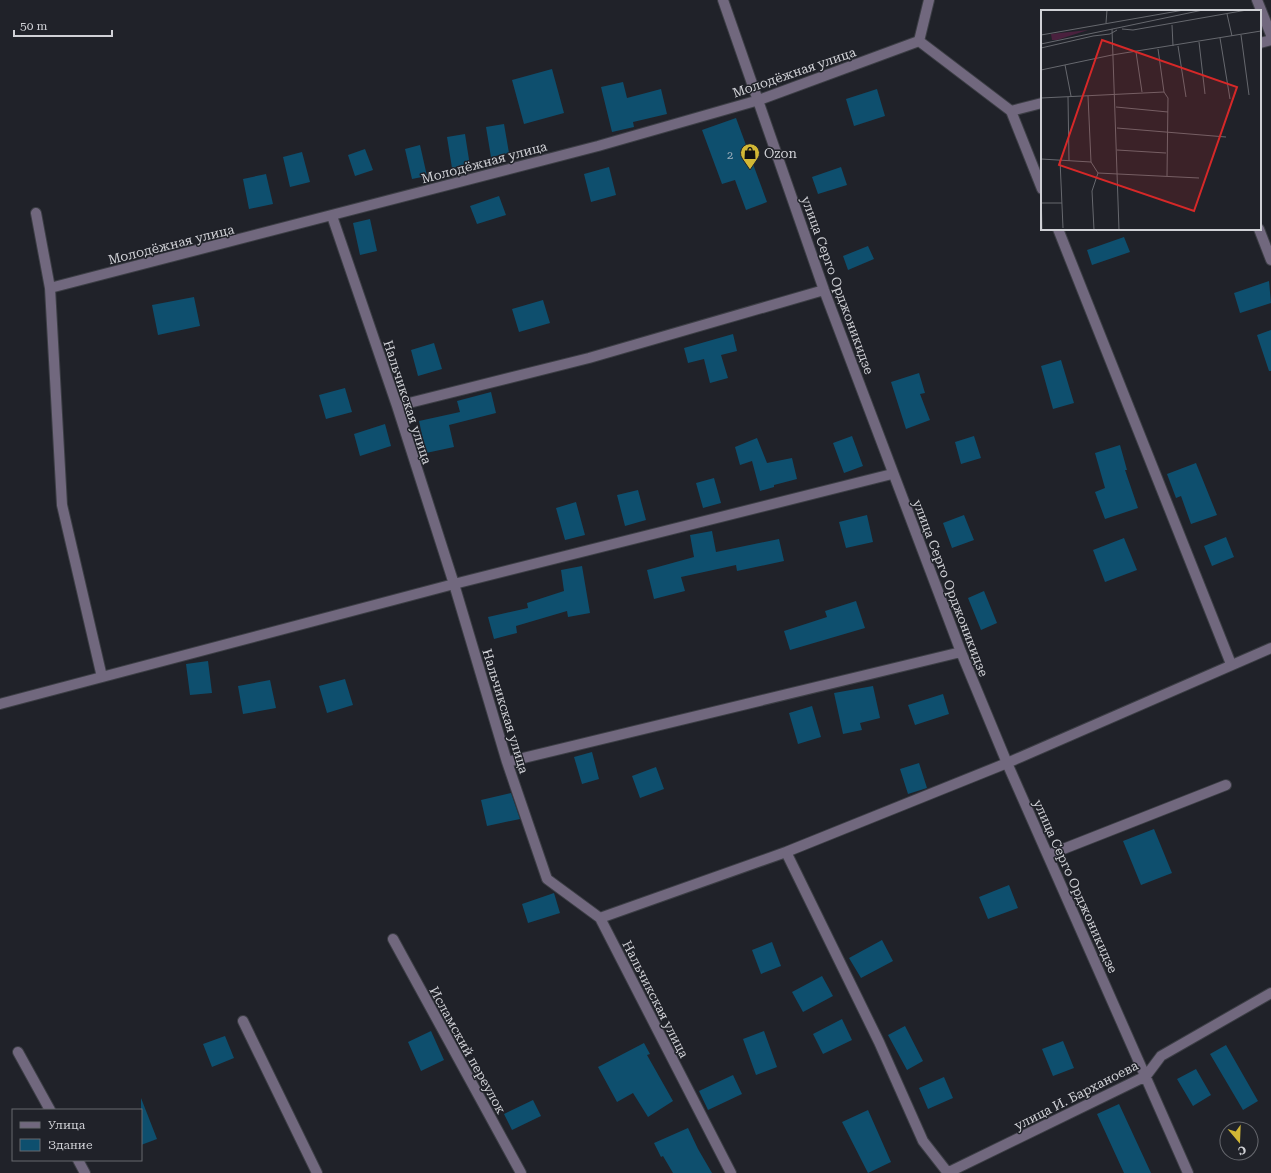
<svg xmlns="http://www.w3.org/2000/svg" width="1271" height="1173" viewBox="0 0 1271 1173" font-family="'Roboto Serif',serif">
<style>
.building{fill:#0e4f6e}
.lines{fill:none;stroke-linecap:round;stroke-linejoin:round}
.minor-casing{stroke:#3c3e45;stroke-width:12}
.minor{stroke:#71687e;stroke-width:10}
.labels{text-anchor:middle;stroke-width:3;stroke-linejoin:round;paint-order:stroke}
.number-label{font-size:11px;fill:#a0b0bc}
.street-label{font-size:13px;fill:#d0d1d6;stroke:#202229}
.poi-label{font-size:13px;fill:#d0d1d6;stroke:#202229;text-anchor:start}
.inset-road{fill:none;stroke:#66686e;stroke-width:1}
.view{fill:#d62828;fill-opacity:0.15;stroke:#d62828;stroke-width:2}
.inset-edge{fill:none;stroke:#d0d1d6;stroke-width:2}
</style>
<rect width="100%" height="100%" fill="#202229"/>
<path class="building" d="M552 69 564 113 524 124 512 80Z
M623 82 627 98 661 89 667 114 633 122 634 127 612 132 601 87Z
M877 89 885 116 854 126 846 99Z
M736 118 767 202 746 210 735 180 722 184 702 130Z
M504 124 509 153 491 157 486 127Z
M465 134 470 166 452 168 447 137Z
M420 145 427 176 412 179 405 149Z
M365 149 373 170 355 176 348 155Z
M302 152 310 182 290 187 283 157Z
M609 167 616 195 591 202 584 174Z
M841 167 847 185 818 194 812 177Z
M266 174 273 204 249 209 243 179Z
M499 196 506 215 477 224 470 206Z
M370 219 377 251 360 255 353 223Z
M1124 237 1130 252 1092 265 1087 250Z
M868 246 874 259 848 270 843 256Z
M1269 281 1271 303 1240 313 1234 293Z
M194 297 200 326 158 335 152 305Z
M543 300 550 323 519 332 512 309Z
M1271 330V371H1269L1257 335Z
M733 334 737 351 721 355 728 378 710 383 704 359 688 363 684 348Z
M434 343 442 369 418 376 411 350Z
M1061 360 1074 403 1053 409 1041 366Z
M919 373 925 393 920 394 930 420 906 429 891 382Z
M345 388 352 412 326 419 319 395Z
M491 392 496 413 449 425 454 447 426 453 419 421 460 412 457 401Z
M385 424 391 446 360 456 354 434Z
M852 436 863 466 844 473 833 443Z
M974 436 981 458 961 464 955 442Z
M757 438 767 463 792 458 797 479 774 485V487L760 491 752 461 740 465 735 447Z
M1120 445 1127 470H1125L1138 508 1105 519 1095 492 1105 488 1095 453Z
M1196 463 1217 515 1191 524 1181 496 1176 498 1167 474Z
M714 478 721 503 703 508 696 483Z
M638 490 646 520 625 526 617 495Z
M576 502 585 535 565 540 556 508Z
M867 515 873 542 846 548 839 522Z
M964 515 974 540 952 548 943 523Z
M712 531 716 552 779 539 784 561 737 571 736 565 681 577 685 591 654 599 647 570 694 557 690 535Z
M1226 537 1234 557 1212 566 1204 546Z
M1124 538 1137 570 1105 582 1093 550Z
M582 566 590 613 568 617 567 611 516 626 517 633 494 639 488 617 528 608 527 603 564 591 561 570Z
M984 591 997 623 981 630 968 598Z
M856 601 865 628 790 650 784 631 827 617 825 611Z
M208 661 212 693 190 695 186 664Z
M345 679 353 705 327 713 319 686Z
M270 680 276 708 243 714 238 686Z
M873 686 880 718 860 723 862 730 843 734 834 693Z
M943 694 949 714 915 725 908 705Z
M812 706 821 737 798 744 789 713Z
M592 752 599 779 582 784 574 757Z
M919 763 927 788 908 794 900 769Z
M656 767 664 789 640 798 632 776Z
M511 793 520 819 487 826 481 800Z
M1154 829 1172 873 1141 885 1123 841Z
M1009 885 1018 908 988 919 979 897Z
M554 893 560 913 528 923 522 904Z
M882 940 893 961 861 978 849 958Z
M772 942 781 966 761 974 752 950Z
M822 976 833 996 803 1012 792 992Z
M842 1019 852 1040 823 1054 813 1034Z
M905 1026 923 1061 907 1070 888 1035Z
M431 1031 444 1060 421 1071 408 1042Z
M764 1031 777 1067 756 1075 743 1039Z
M225 1036 234 1058 212 1067 203 1044Z
M1063 1041 1074 1068 1053 1076 1042 1049Z
M644 1043 650 1054 647 1055 673 1101 648 1117 633 1093 617 1102 598 1067Z
M1226 1045 1258 1101 1243 1110 1210 1054Z
M1196 1069 1211 1095 1193 1106 1177 1079Z
M733 1075 742 1094 708 1110 699 1091Z
M944 1077 953 1098 928 1109 919 1088Z
M141 1098 157 1139 141 1145Z
M533 1100 541 1116 512 1130 504 1114Z
M1119 1104 1151 1173H1124L1097 1114Z
M868 1110 891 1162 868 1173 842 1122Z
M688 1128 698 1149 712 1173H673L663 1156 661 1157 654 1143Z"/>
<g class="lines">
<g class="minor-casing">
<path id="minor" d="M723 0 824 290 961 652 1007 763 1188 1173
M1257 0 1271 35
M919 41 1011 111 1042 189
M919 41 929 0
M1260 43 1271 40
M1011 111 1042 103
M36 213 50 288 62 505 102 677
M332 216 397 406 454 584 507 762 547 879 600 918 731 1173
M1058 229 1231 664
M1259 229 1271 260
M50 288 598 146 759 100 919 41
M397 406 589 358 824 290
M0 704 454 584 892 474
M507 762 961 652
M786 852 879 1042 923 1141 948 1173
M1048 855 1226 785
M600 918 786 852 1007 763 1271 648
M393 939 521 1173
M243 1021 317 1173
M18 1052 50 1110
M78 1160 85 1173
M947 1173 1146 1076 1161 1056 1271 993"/>
</g>
<use href="#minor" class="minor"/>
</g>
<defs>
<g id="shop-pin" transform="scale(1)"><path d="M0 17L-7.5 6A9.5 9.5 0 1 1 7.5 6Z" fill="#d2b735" stroke="#202229"/><path d="M-5-2.5h2.3a2.7 3.5 0 0 1 5.4 0H5L5.5 6h-11ZM-1.5-2.5h3a1.5 2.3 0 0 0-3 0Z" fill="#111"/></g>
</defs>
<g fill-rule="evenodd">
<use href="#shop-pin" x="750" y="153"/>
</g>
<g class="labels">
<g class="number-label">
<text x="730" y="159">2</text>
</g>
<g class="street-label">
<text transform="translate(794 72) rotate(-19)" y="5">Молодёжная улица</text>
<text transform="translate(484 162) rotate(-15)" y="5">Молодёжная улица</text>
<text transform="translate(171 244) rotate(-14)" y="5">Молодёжная улица</text>
<text transform="translate(838 285) rotate(70)" y="5">улица Серго Орджоникидзе</text>
<text transform="translate(408 402) rotate(72)" y="5">Нальчикская улица</text>
<text transform="translate(951 588) rotate(69)" y="5">улица Серго Орджоникидзе</text>
<text transform="translate(506 711) rotate(73)" y="5">Нальчикская улица</text>
<text transform="translate(1076 886) rotate(66)" y="5">улица Серго Орджоникидзе</text>
<text transform="translate(656 999) rotate(63)" y="5">Нальчикская улица</text>
<text transform="translate(468 1050) rotate(61)" y="5">Исламский переулок</text>
<text transform="translate(1076 1095) rotate(-27)" y="5">улица И. Барханоева</text>
</g>
<g class="poi-label">
<text x="764" y="158">Ozon</text>
</g>
</g>
<g transform="translate(1041 10)">
<rect width="220" height="220" fill="#202229"/>
<path d="M47 20 16 30H11L10 24Z" fill="#4a213e"/>
<path class="inset-road" d="M186 4 191 26M65 13 66 0M131 15 132 36M71 19 78 220M81 19 92 20 206 0M0 25 143 0M200 25 208 85M179 28 189 89M158 32 164 84M0 34 162 0M137 36 145 87M0 38 52 26 69 24 76 20M117 39 123 82 127 88 126 166M95 42 101 82M24 55 30 86M0 60 71 45 220 21M47 86 50 152 57 163M27 87 28 151M0 88 123 82M75 97 127 102M76 118 185 127M76 140 125 143M0 149 50 152M19 150 22 218M57 163 158 168M0 179 1 220M0 193H21M20 220H45M53 220 51 181 57 163"/>
<path class="view" d="M61 30 196 77 153 201 18 155Z"/>
<rect width="220" height="220" class="inset-edge"/>
</g>
<rect x="12" y="1109" width="130" height="52" fill="#202229" stroke="#66686e"/>
<rect x="20" y="1122" width="20" height="6" fill="#71687e" stroke="#66686e"/>
<text x="48" y="1129" font-size="12" fill="#d0d1d6">Улица</text>
<rect x="20" y="1139" width="20" height="12" fill="#0e4f6e" stroke="#66686e"/>
<text x="48" y="1149" font-size="12" fill="#d0d1d6">Здание</text>
<g transform="translate(1239 1141) rotate(161)"><circle r="19" fill="#202229" stroke="#66686e"/>
<path d="M0-3L7 15L0 10L-7 15Z" fill="#d2b735"/>
<text y="-6" font-size="11" font-weight="bold" text-anchor="middle" fill="#d0d1d6">С</text>
</g>
<path d="M14 30v6h98v-6" fill="none" stroke="#d0d1d6" stroke-width="2"/>
<text x="20" y="30" font-size="12" fill="#d0d1d6" stroke="#202229" stroke-width="3" paint-order="stroke">50 m</text>
</svg>
